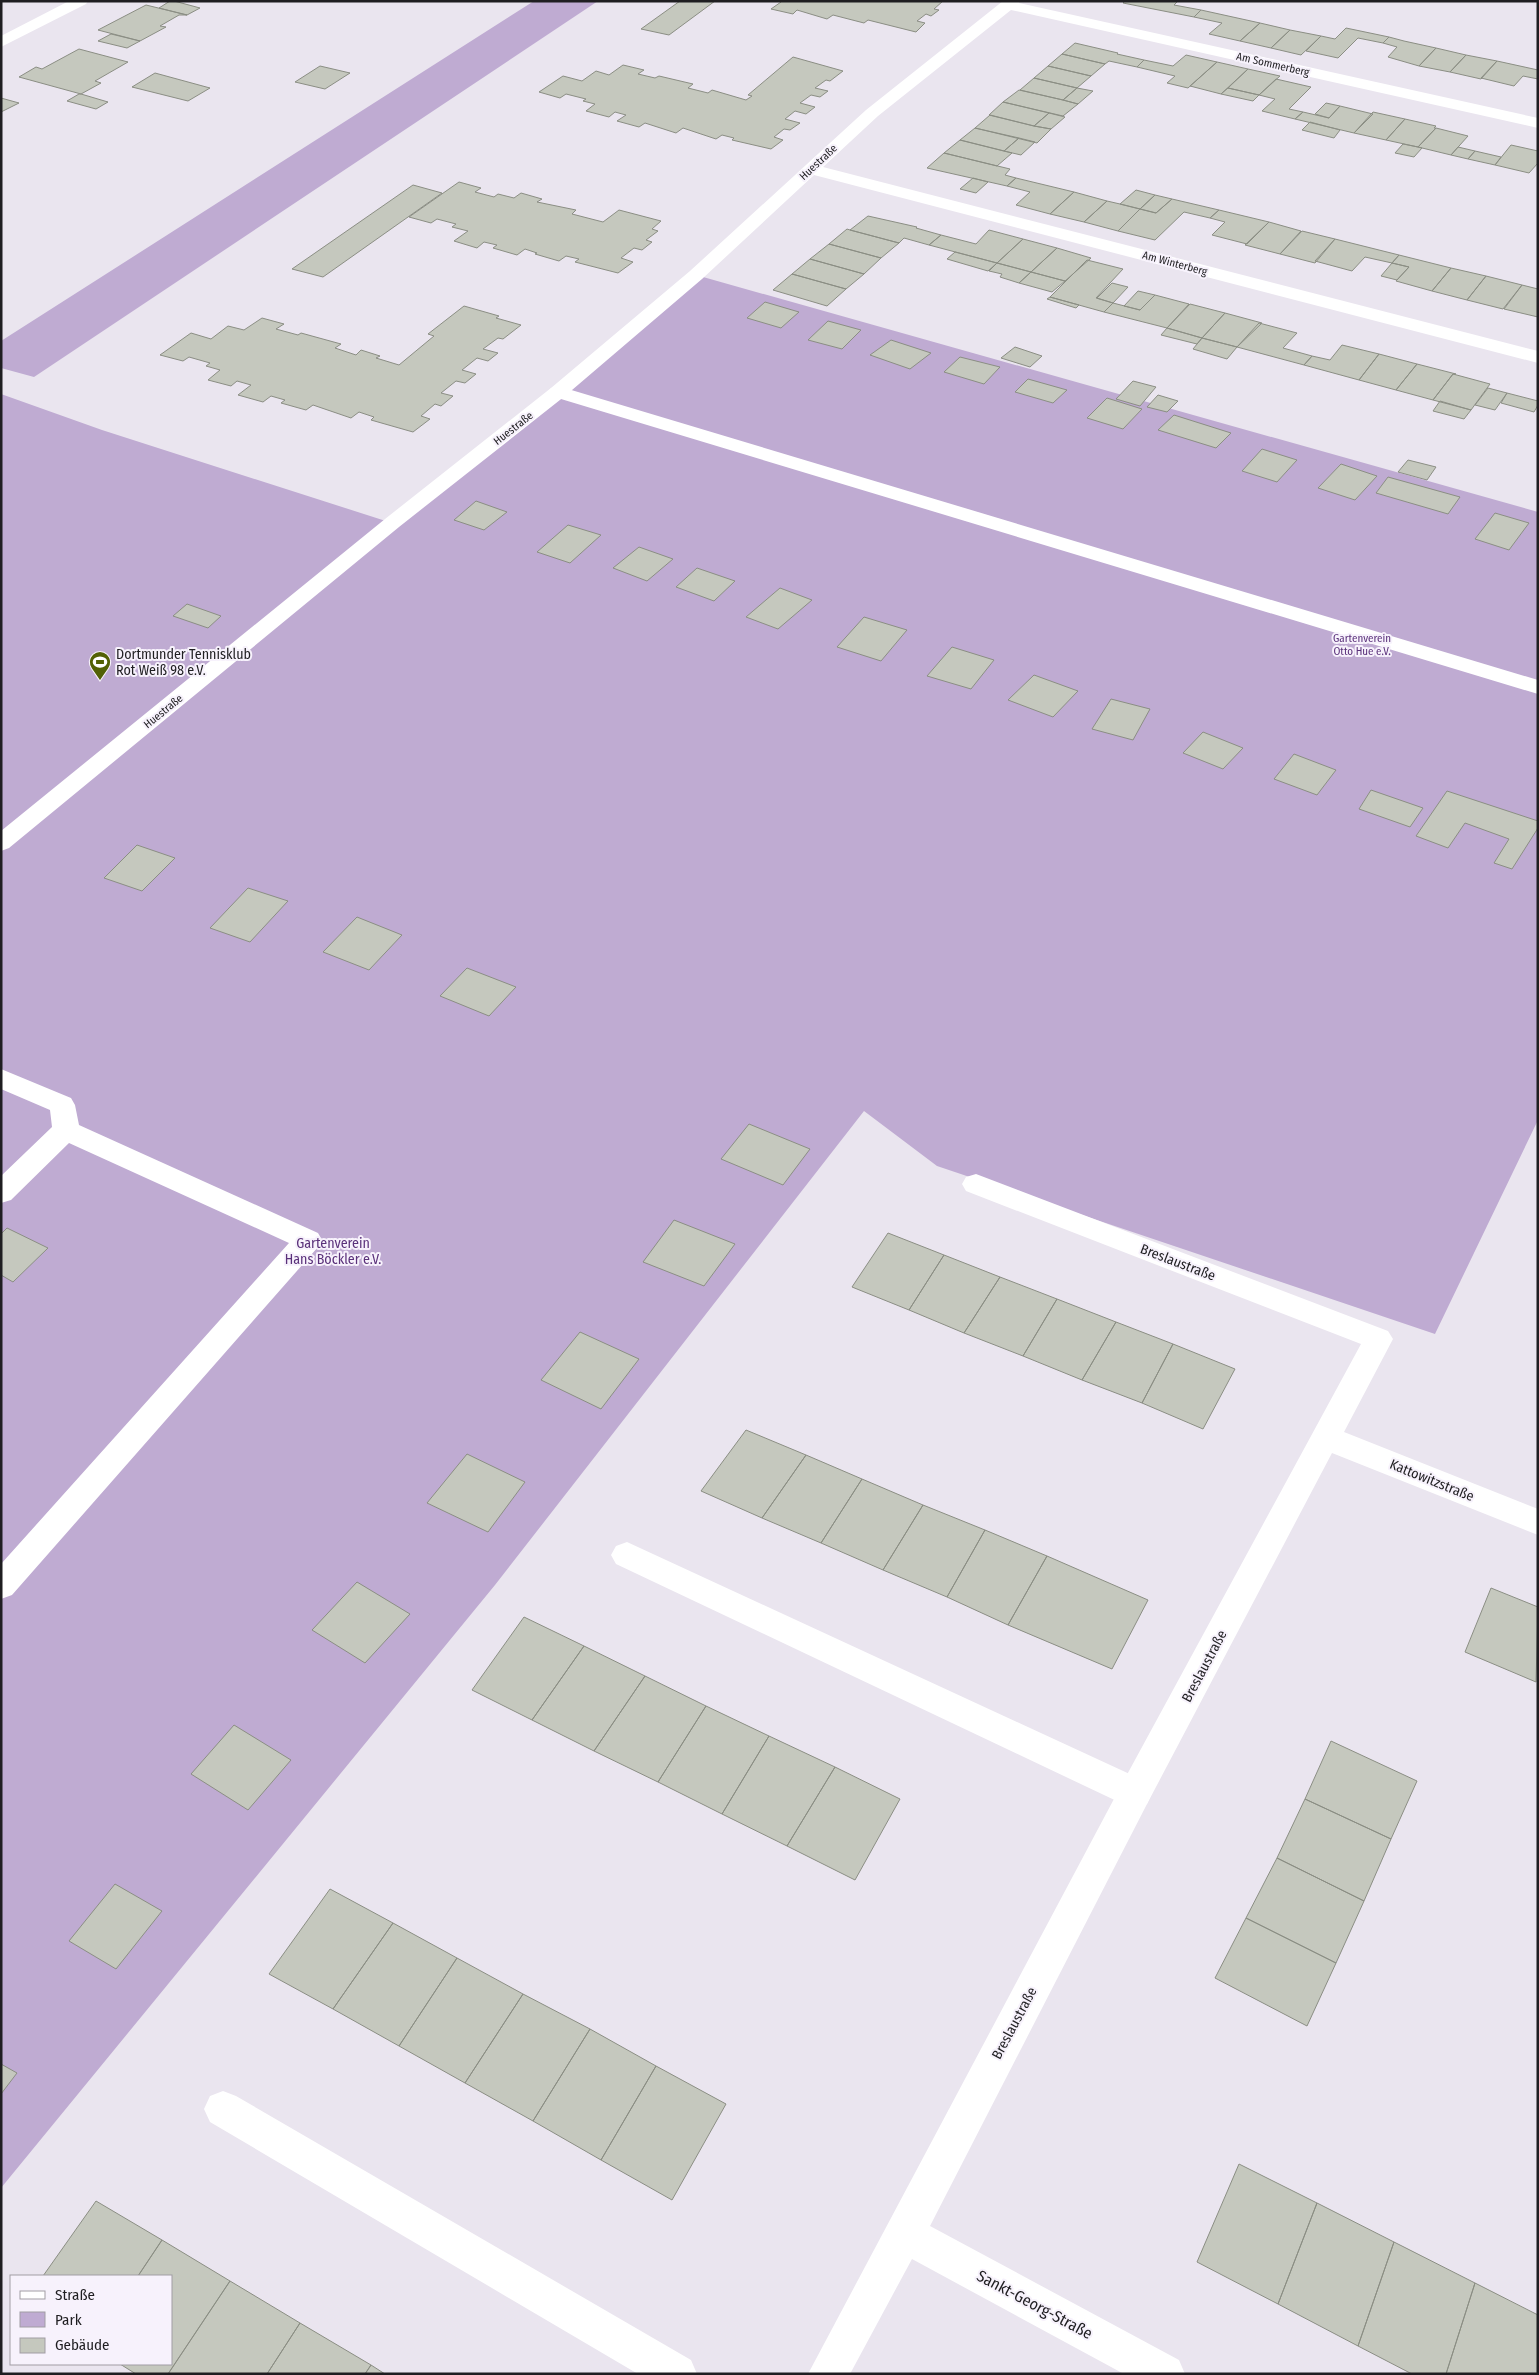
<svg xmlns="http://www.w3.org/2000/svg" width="1539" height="2375" viewBox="0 0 1539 2375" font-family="'Fira Sans Condensed',sans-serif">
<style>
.green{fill:#bfabd2}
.building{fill:#c5c8be;stroke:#8b8e84}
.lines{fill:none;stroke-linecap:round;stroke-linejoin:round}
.service{fill:#fff;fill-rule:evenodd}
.minor{fill:#fff;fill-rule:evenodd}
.labels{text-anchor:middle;stroke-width:4;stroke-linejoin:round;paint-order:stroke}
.far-street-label{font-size:11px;fill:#1f1e21;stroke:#f7f2fc}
.far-park-label{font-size:11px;fill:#5a317a;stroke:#f7f2fc}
.poi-label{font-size:14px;fill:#1f1e21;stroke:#f7f2fc;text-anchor:start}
.park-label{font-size:14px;fill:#5a317a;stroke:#f7f2fc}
.street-label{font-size:14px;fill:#1f1e21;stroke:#f7f2fc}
.near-street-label{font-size:16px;fill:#1f1e21;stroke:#f7f2fc}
</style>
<rect width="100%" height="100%" fill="#eae5ef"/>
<path class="green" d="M534 1H598L34 377 1 368V341Z
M696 275 1538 512V1120L1435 1334 937 1166 864 1111 495 1585 1 2188V394L102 430 392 523Z"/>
<path class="building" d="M170 1H174L200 8 187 15 159 8Z
M680 1H715L669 35 641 29Z
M778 1H943L934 9 939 10 931 16 926 14 917 21 925 23 916 32 868 20 864 23 833 15 827 19 797 10 793 14 771 9 781 2Z
M1125 1H1178L1174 5 1201 10 1194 17 1123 3Z
M146 5 187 15H179L160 26 166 27 140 41 98 30Z
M1201 10 1260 23 1240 41 1209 34 1222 23 1194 17Z
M1260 23 1290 30 1271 48 1240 41Z
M1346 28 1389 37 1383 43 1358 38 1338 58 1306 51 1321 36 1335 39Z
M1290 30 1321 36 1301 55 1271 48Z
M111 34 140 41 127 48 98 41Z
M1389 37 1404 41 1436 48 1419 66 1388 57 1397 47 1383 43Z
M1075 43 1118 53 1117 54 1144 60 1137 67 1109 61 1105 64 1062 54Z
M1436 48 1466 55 1450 72 1419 66Z
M79 49 128 62 95 81 101 83 81 94 19 77 36 67 42 69Z
M1062 54 1105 64 1091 76 1048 66Z
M1186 55 1217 62 1188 88 1167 83 1175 76 1137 67 1144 60 1173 66Z
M1466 55 1497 61 1481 79 1450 72Z
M793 57 843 71 830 81 826 80 815 88 828 91 820 97 811 95 800 103 815 107 806 114 795 111 785 119 800 123 790 130 784 129 774 137 783 140 771 149 732 140 734 138 722 135 716 139 683 128 676 133 645 123 639 127 617 121 626 115 615 112 609 117 586 111 595 104 583 101 586 99 566 94 560 98 539 92 563 76 582 81 596 71 609 75 623 65 644 70 638 74 655 78 659 76 693 84 688 88 708 93 712 90 746 100 752 96 748 95Z
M1497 61 1538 70V79L1523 76 1514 86 1481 78Z
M1217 62 1248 69 1221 94 1190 86Z
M320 66 350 73 325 89 295 82Z
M1048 66 1091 76 1077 88 1034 78Z
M1248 69 1280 76 1259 95 1228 88Z
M155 73 210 88 188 101 132 87Z
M1034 78 1077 88 1063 100 1020 90Z
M1276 79 1311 87 1289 109 1303 112 1295 119 1262 111 1275 99 1259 95Z
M1077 88 1093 91 1078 104 1063 100Z
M1228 88 1259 95 1253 101 1221 94Z
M1019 90 1063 100 1078 104 1063 116 1003 102Z
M79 94H81L108 102 96 109 67 101Z
M1 98 19 103 1 112Z
M1003 102 1049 113 1034 126 989 115Z
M1326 103 1340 106 1329 118 1315 114Z
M1340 106 1373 114 1354 133 1295 119 1303 112 1329 118Z
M1373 112 1405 119 1386 140 1354 133Z
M1049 113 1065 117 1051 129 1034 126Z
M990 115 1034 126 1051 129 1037 143 975 128Z
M1405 119 1436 126 1434 128H1436L1418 147 1386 140Z
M1310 122 1340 130 1334 138 1302 130Z
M975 128 1019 138 1004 151 960 140Z
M1436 128 1468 136 1451 155 1418 147Z
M1019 138 1035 142 1021 155 1004 151Z
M960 140 1012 153 997 166 944 153Z
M1403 144 1418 147 1422 148 1414 157 1395 153Z
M1511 145 1538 151V163L1529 173 1495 165Z
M1458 147 1475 151 1468 159 1451 155Z
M1475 151 1501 157 1495 165 1468 159Z
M944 153 1010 169 1005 175 1016 178 1007 186 927 168Z
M973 178 988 182 976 193 960 189Z
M1016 178 1074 192 1050 214 1016 205 1030 192 1007 186Z
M459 182 481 188 475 192 494 197 498 194 514 198 521 193 542 199 537 202 576 210 572 214 603 222 619 210 661 221 652 229 658 231 646 240 652 242 642 250 634 248 621 258 633 262 618 273 575 262 579 259 566 256 559 261 535 254 537 253 525 249 517 255 493 248 497 245 484 242 477 248 454 241 468 231 452 227 456 224 437 219 431 223 409 217Z
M413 185 442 193 323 277 292 269Z
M1136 190 1155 195 1140 209 1120 204Z
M1074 192 1107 201 1084 222 1050 214Z
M1155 195 1172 199 1156 213 1140 209Z
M1172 199 1219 210 1210 218 1184 212 1155 240 1118 231 1140 209 1156 213Z
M1107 201 1120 204 1140 209 1118 231 1084 222Z
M1219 210 1269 222 1247 244 1212 235 1225 222 1210 218Z
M868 216 917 227 916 228 941 235 929 245 904 238 899 243 850 230Z
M1269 222 1301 231 1280 254 1245 245Z
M847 229 850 230 899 243 881 258 829 244Z
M989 230 1023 239 997 263 929 245 941 235 976 244Z
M1302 231 1335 239 1315 263 1280 254Z
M1023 239 1057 248 1031 272 997 263Z
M1335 239 1399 255 1392 263 1365 257 1352 271 1315 261Z
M829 244 881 258 864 274 810 259Z
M1057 248 1091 258 1065 281 1031 272Z
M955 252 997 263 988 271 947 259Z
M1399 255 1451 268 1432 291 1396 281 1409 267 1392 263Z
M810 259 864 274 846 289 792 274Z
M1087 260 1123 269 1096 298 1113 303 1104 312 1050 297Z
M997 263 1031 272 1019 283 1000 277 1002 274 989 271Z
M1392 263 1409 267 1397 280 1381 276Z
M1451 268 1486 276 1467 300 1432 291Z
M1031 272 1065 281 1052 292 1019 283Z
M792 274 846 289 827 306 773 290Z
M1486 276 1522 285 1503 309 1467 300Z
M1112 283 1128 287 1113 303 1097 298Z
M1522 285 1538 289V317L1504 309Z
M1138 291 1155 295 1140 310 1124 306Z
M1155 295 1189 304 1167 328 1104 312 1113 303 1140 310Z
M1050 297 1079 305 1076 308 1047 299Z
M765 302 799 312 781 328 747 318Z
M1190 304 1225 313 1202 338 1167 328Z
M464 306 499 316 496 318 521 325 503 339 498 338 483 349 498 353 488 361 477 358 462 370 476 374 465 383 456 381 441 393 453 396 441 406 435 404 421 416 430 419 413 432 371 420 374 417 359 412 351 418 313 405 306 410 281 403 285 400 271 396 263 402 238 395 251 385 237 381 231 386 208 380 220 370 206 366 210 363 189 357 183 361 160 355 191 333 211 339 228 326 244 330 262 318 284 324 276 329 298 335 301 333 341 344 335 348 356 355 361 350 380 356 376 358 399 365 434 336 428 334Z
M1225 313 1262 323 1237 347 1202 338Z
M828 321 861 330 842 349 808 340Z
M1259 323 1297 333 1283 348 1312 356 1304 365 1237 347Z
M1167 328 1202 338 1197 344 1161 335Z
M1202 338 1237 347 1227 359 1193 349Z
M891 340 931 353 910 369 870 355Z
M1342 345 1379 354 1359 380 1304 365 1312 356 1330 360Z
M1015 347 1042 356 1030 367 1001 358Z
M1379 354 1417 364 1396 390 1359 380Z
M960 357 1000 367 984 384 944 372Z
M1417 364 1456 374H1453L1433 400 1396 390Z
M1453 374 1490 384 1471 410 1433 400Z
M1028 379 1067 390 1053 403 1015 392Z
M1133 381 1156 387 1140 406 1116 399Z
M1488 388 1507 393 1495 410 1475 405Z
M1507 393 1538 401V405L1534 412 1501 403Z
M1158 395 1178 401 1167 412 1147 407Z
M1107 398 1142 409 1123 429 1087 418Z
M1440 401 1471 410 1464 419 1433 411Z
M1174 415 1231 433 1216 448 1158 430Z
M1262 449 1297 460 1277 482 1242 471Z
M1408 460 1436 467 1427 480 1398 472Z
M1341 464 1377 476 1355 500 1318 488Z
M1388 477 1460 497 1448 514 1376 493Z
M476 501 507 512 484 530 454 520Z
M1495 513 1529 523 1509 550 1475 539Z
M568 525 601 535 570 563 537 552Z
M639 547 673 559 647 581 613 568Z
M697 568 735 581 714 601 676 587Z
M780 588 812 600 778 629 746 617Z
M187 604 221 616 208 628 173 616Z
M864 617 907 630 881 661 837 647Z
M952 647 994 660 971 689 927 676Z
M1034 675 1078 691 1053 717 1008 700Z
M1111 699 1150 709 1133 740 1092 729Z
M1203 732 1243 748 1223 769 1183 753Z
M1294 754 1336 770 1317 795 1274 779Z
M1371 790 1423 808 1410 827 1359 809Z
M1447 791 1538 821V828L1512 869 1494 863 1509 839 1465 823 1448 848 1416 836Z
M137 845 175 858 142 891 104 878Z
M248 888 288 901 250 942 210 928Z
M357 917 402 935 369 970 323 952Z
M467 968 516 987 489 1016 440 996Z
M749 1124 810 1149 783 1185 721 1159Z
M674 1220 735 1244 704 1286 643 1262Z
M7 1228 48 1248 13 1282 1 1275V1234Z
M888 1233 944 1255 909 1310 852 1287Z
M944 1255 1000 1277 964 1333 909 1310Z
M1000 1277 1057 1299 1023 1356 964 1333Z
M1057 1299 1116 1322 1082 1380 1023 1356Z
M1116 1322 1173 1344 1142 1403 1082 1380Z
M580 1332 639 1359 601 1409 541 1380Z
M1173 1344 1235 1369 1203 1429 1142 1403Z
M746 1430 806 1455 762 1518 701 1491Z
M467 1454 525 1482 488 1532 427 1503Z
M806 1455 862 1479 821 1543 762 1518Z
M862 1479 923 1505 883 1570 821 1543Z
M923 1505 985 1530 947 1597 883 1570Z
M985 1530 1047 1556 1008 1625 947 1597Z
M1047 1556 1148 1600 1112 1669 1008 1625Z
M357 1582 410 1614 365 1663 312 1630Z
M1491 1588 1538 1607 1536 1682 1465 1652Z
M524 1617 584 1646 532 1720 472 1690Z
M584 1646 645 1676 594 1751 532 1720Z
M645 1676 706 1706 658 1782 594 1751Z
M706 1706 769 1736 722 1814 658 1782Z
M234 1725 291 1760 248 1810 191 1774Z
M769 1736 835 1767 787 1846 722 1814Z
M1331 1741 1417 1781 1391 1839 1305 1799Z
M835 1767 900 1799 855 1880 787 1846Z
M1305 1799 1391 1839 1364 1901 1277 1858Z
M1277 1858 1364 1901 1336 1963 1246 1918Z
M115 1884 162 1911 116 1969 69 1941Z
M330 1889 393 1923 333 2009 269 1974Z
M1246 1918 1336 1963 1307 2026 1215 1978Z
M393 1923 457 1958 399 2046 333 2009Z
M457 1958 523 1994 465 2083 399 2046Z
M523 1994 590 2029 533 2121 465 2083Z
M590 2029 656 2066 601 2160 533 2121Z
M1 2064 17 2073 1 2094Z
M656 2066 726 2104 672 2200 601 2160Z
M1239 2164 1317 2203 1278 2304 1197 2262Z
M96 2201 162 2240 138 2276H43Z
M1317 2203 1394 2242 1358 2346 1278 2304Z
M162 2240 230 2281 168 2374H136L120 2364H171V2276H138Z
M1394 2242 1475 2283 1446 2374H1412L1358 2346Z
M230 2281 300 2323 267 2374H168Z
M1475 2283 1538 2315V2374H1446Z
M300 2323 371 2365 365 2374H267Z
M371 2365 385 2374H365Z"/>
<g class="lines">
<path class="service" d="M558 386 1538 680V694L551 396 548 392 551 388Z
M1 1069 71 1098 75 1105 79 1125 318 1233 322 1240 318 1247 12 1595 1 1599V1564L289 1243 69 1143 11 1200 1 1203V1176L52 1127 50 1110 1 1089Z
M627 1542 1147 1782 1152 1793 1147 1804 1135 1808 1123 1804 616 1564 611 1555 616 1546Z
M223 2091 236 2096 691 2360 697 2374H638L210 2122 204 2109 210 2096Z"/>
<path class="minor" d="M69 1H88L86 4 1 47V36Z
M1003 1H1020L1019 3 1538 118V128L1011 10 878 116 823 167 1538 351V363L814 175 702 279 565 396 399 527 9 848 1 851V831L385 519 551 388 690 271 866 110Z
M976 1174 1388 1331 1393 1339 1344 1432 1538 1509V1535L1332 1453 1147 1804 930 2226 1179 2360 1185 2374H1124L912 2259 850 2374H808L1123 1782 1361 1344 966 1191 962 1184 966 1177Z"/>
</g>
<defs>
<g id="stadium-pin" transform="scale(1.125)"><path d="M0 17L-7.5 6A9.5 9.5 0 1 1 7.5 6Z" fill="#526104" stroke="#f7f2fc"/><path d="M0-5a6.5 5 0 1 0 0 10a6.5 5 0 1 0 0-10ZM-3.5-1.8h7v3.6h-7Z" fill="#fff"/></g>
</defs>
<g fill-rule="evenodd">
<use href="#stadium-pin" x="100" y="662"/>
</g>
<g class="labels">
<g class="far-street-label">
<text transform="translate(1273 64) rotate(13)" y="4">Am Sommerberg</text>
<text transform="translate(818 162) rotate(-43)" y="4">Huestraße</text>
<text transform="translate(1175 263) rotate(15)" y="4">Am Winterberg</text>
<text transform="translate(513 428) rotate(-38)" y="4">Huestraße</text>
<text transform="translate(163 711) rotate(-39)" y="4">Huestraße</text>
</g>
<g class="far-park-label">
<text x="1362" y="642">Gartenverein<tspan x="1362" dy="13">Otto Hue e.V.</tspan></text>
</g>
<g class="poi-label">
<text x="116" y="659">Dortmunder Tennisklub<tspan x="116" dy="16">Rot Weiß 98 e.V.</tspan></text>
</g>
<g class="park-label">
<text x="333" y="1248">Gartenverein<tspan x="333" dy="16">Hans Böckler e.V.</tspan></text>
</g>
<g class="street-label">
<text transform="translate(1178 1262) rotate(21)" y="5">Breslaustraße</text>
<text transform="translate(1432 1480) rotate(22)" y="5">Kattowitzstraße</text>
<text transform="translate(1204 1666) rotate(-62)" y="5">Breslaustraße</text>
<text transform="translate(1014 2023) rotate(-62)" y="5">Breslaustraße</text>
</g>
<g class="near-street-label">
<text transform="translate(1035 2304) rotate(28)" y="6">Sankt-Georg-Straße</text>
</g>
</g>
<rect width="1539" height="2375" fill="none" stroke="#1f1e21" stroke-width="5"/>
<rect x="10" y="2275" width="162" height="90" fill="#f7f2fc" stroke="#a19da4"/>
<rect x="20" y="2291" width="25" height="8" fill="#ffffff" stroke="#a19da4"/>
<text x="55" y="2300" font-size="15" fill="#1f1e21">Straße</text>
<rect x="20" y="2312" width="25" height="15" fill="#bfabd2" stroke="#a19da4"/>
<text x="55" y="2325" font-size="15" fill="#1f1e21">Park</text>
<rect x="20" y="2338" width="25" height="15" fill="#c5c8be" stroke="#a19da4"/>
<text x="55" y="2350" font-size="15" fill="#1f1e21">Gebäude</text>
</svg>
